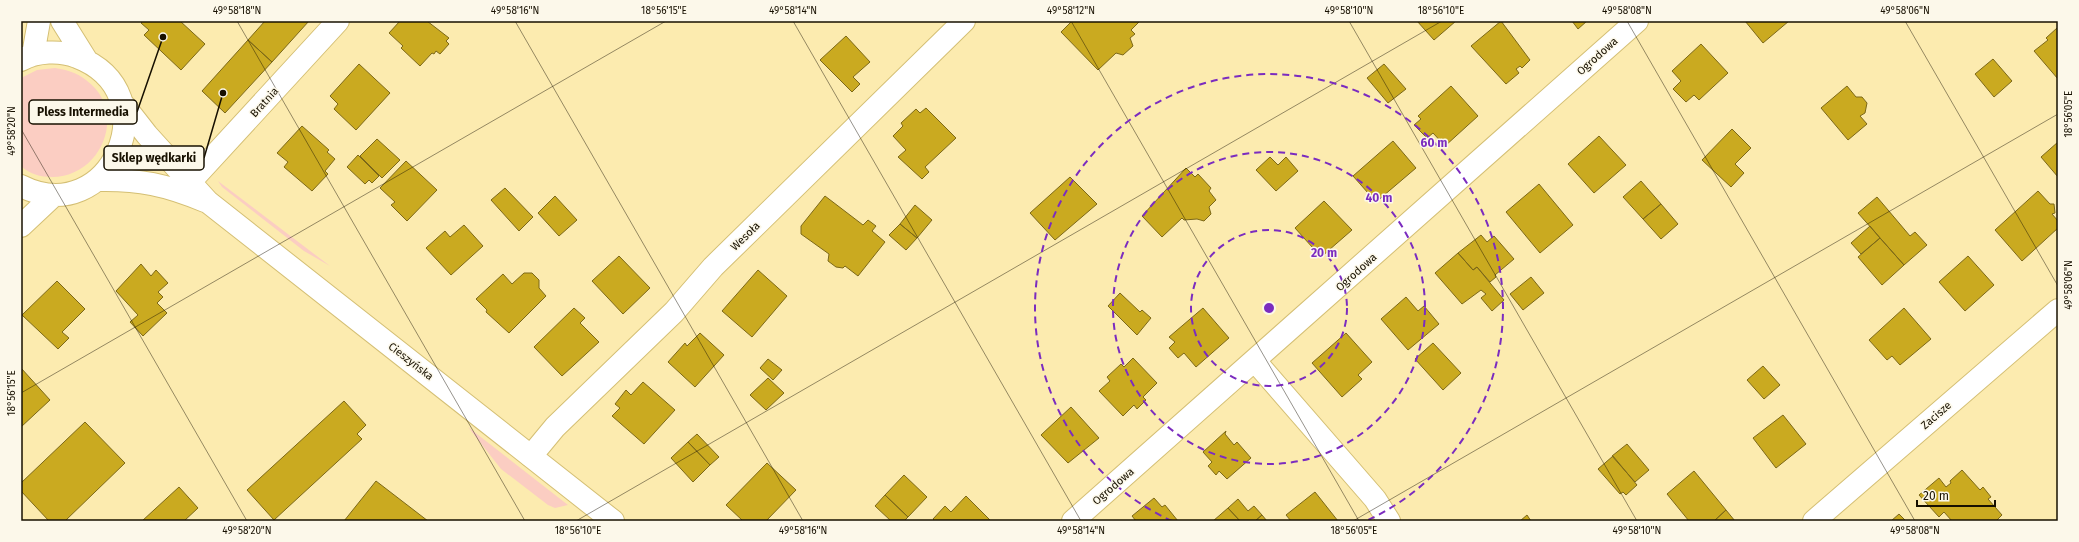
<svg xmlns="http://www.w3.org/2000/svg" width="2079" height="542" viewBox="0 0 2079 542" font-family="'Fira Sans',sans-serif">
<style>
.green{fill:#fbcdc2}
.building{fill:#caaa20;stroke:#7c6818}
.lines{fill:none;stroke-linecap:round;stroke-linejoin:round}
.minor-casing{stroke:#d4bf74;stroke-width:24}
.major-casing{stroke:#d4bf74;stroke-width:24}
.minor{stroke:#fff;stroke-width:22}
.major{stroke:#fff;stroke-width:22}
.ticks{fill:none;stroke:#171000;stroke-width:1;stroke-opacity:0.45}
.ring{fill:none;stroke:#7b2cbf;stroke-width:2;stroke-dasharray:7 5}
.labels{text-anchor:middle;stroke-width:3;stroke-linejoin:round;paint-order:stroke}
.street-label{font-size:11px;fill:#171000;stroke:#fcf8ea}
.centre{fill:#7b2cbf;stroke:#fcf8ea;stroke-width:2}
.ring-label{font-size:12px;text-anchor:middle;font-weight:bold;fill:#7b2cbf;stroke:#fcf8ea;stroke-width:3;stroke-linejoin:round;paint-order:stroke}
.leader{fill:none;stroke:#171000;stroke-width:1.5}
.callout-dot{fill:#171000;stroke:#fcf8ea;stroke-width:1.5}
.callout{fill:#fcf8ea;stroke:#171000;stroke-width:1.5}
.callout-label{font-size:12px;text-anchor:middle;font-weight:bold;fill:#171000}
.neatline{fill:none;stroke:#171000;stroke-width:1.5}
.ticks-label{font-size:10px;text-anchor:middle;fill:#171000}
</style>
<rect width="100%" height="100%" fill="#fcebaf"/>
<path class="green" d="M55 68C66 70 76 72 86 80 128 110 103 177 52 177 41 177 29 174 21 166V78L37 70Z
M218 181 330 266 304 251 222 187Z
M468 427 568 505 555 508 548 505 501 469Z"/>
<path class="building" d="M143 21H180L205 44 181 70 144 35 149 30 141 23Z
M265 21H309L272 62 248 40Z
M400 21H427L449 38 446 41 449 44 440 54 436 51 434 54 432 53 420 66 401 48 403 46 389 33Z
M1072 21H1140L1131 30 1135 34 1130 38 1133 46 1123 55 1116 53 1098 70 1061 32Z
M1417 21H1456L1434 40Z
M1501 21 1530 60 1522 68 1520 66 1516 69 1519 73 1506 84 1471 46Z
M1572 21H1587L1578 29Z
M1745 21H1789L1763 43Z
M2057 28 2058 30V79L2034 51 2048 40 2046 38Z
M846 36 870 62 853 77 860 84 852 92 820 60Z
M248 40 272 62 225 113 202 91Z
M1701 44 1728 73 1699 100 1694 95 1686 102 1673 89 1681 81 1672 71Z
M1993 59 2012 81 1994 97 1975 74Z
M359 64 390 93 356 130 334 109 338 104 330 96Z
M1384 64 1406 89 1388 103 1367 78Z
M1451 86 1478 116 1445 146 1433 133 1427 138 1414 125 1421 119 1418 116Z
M1847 86 1856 97H1862L1867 103 1865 113 1860 116 1867 124 1848 140 1821 108Z
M926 108 956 138 925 167 929 172 922 179 898 157 906 150 893 136 903 126 901 123 916 109 920 113Z
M302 126 329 150 327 152 335 159 325 171 328 174 312 191 284 167 288 162 277 153Z
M1732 129 1751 148 1735 164 1744 173 1731 187 1702 160Z
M1599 136 1626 165 1594 193 1568 164Z
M377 139 400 160 382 178 360 156Z
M1393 141 1416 168 1376 202 1353 176Z
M2058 142V177L2041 157Z
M358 155 379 176 372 183 369 180 365 184 347 167Z
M1270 157 1278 165 1286 157 1298 171 1276 191 1256 170Z
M406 161 437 190 407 221 391 205 395 202 380 188Z
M1186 168 1195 177 1198 174 1211 188 1209 191 1216 200 1209 207 1211 214 1204 221 1197 219 1184 220 1182 218 1162 237 1142 216Z
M1070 177 1097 204 1055 240 1030 213Z
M1641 181 1661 204 1643 219 1623 197Z
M1539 184 1573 225 1540 253 1506 212Z
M505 188 533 217 519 231 491 200Z
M2038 191 2050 204H2054L2055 213 2052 214 2058 221V228L2022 261 1995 230Z
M555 196 577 220 559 236 538 213Z
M825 196 863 225 868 220 876 226 872 231 885 242 858 276 845 266 843 268 836 267 828 261 829 254 801 234V226Z
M1877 197 1910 236 1915 232 1927 245 1904 265 1858 213Z
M1324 201 1352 230 1321 257 1295 228Z
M1661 204 1678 224 1661 239 1643 219Z
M915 205 932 220 917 238 900 224Z
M900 224 917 238 906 250 889 235Z
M464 225 483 246 451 275 426 248 445 231 450 237Z
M1870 226 1880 238 1861 254 1851 243Z
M1481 235 1487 242 1494 236 1514 259 1495 275 1496 277 1490 282 1477 267 1473 270 1458 253Z
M1880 238 1904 265 1882 285 1858 257Z
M1458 253 1473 270 1477 267 1504 300 1492 311 1481 298 1486 294 1481 290 1462 304 1435 273Z
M619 256 650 288 623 314 592 281Z
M1968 256 1994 285 1965 311 1939 282Z
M141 264 151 276 156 270 168 283 158 292 163 297 157 303 167 313 143 336 130 322 138 315 116 291Z
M758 270 787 296 752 337 722 311Z
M524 273H532L539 280V288L546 296 509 333 486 312 487 310 476 299 503 274 512 284Z
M1531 277 1544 293 1523 310 1510 294Z
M57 281 85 309 62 332 69 338 58 349 22 315Z
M1120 293 1140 312 1142 310 1151 318 1137 335 1108 306Z
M1406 297 1418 311 1424 306 1439 324 1408 350 1381 319Z
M574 308 585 318 580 323 599 342 562 376 534 347Z
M1203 308 1229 338 1196 367 1184 353 1178 358 1169 348 1175 342 1169 337Z
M1904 308 1931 339 1900 365 1892 356 1887 360 1869 340Z
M700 333 724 355 695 387 668 362 685 343 687 346Z
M1346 333 1372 362 1358 375 1362 379 1342 397 1312 363Z
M1433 343 1461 373 1443 390 1415 359Z
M1133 358 1157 383 1143 397 1146 400 1137 409 1134 405 1123 416 1099 391 1110 381 1107 377 1121 364 1124 367Z
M768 359 782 370 773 380 760 368Z
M1763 366 1780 385 1764 399 1747 380Z
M21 368 50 400 21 427Z
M768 378 784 393 766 410 750 395Z
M643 382 675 410 644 444 612 416 620 408 615 404 626 390 631 395Z
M344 401 366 425 357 434 362 439 274 520 247 490Z
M1071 407 1099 438 1068 463 1041 435Z
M1783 415 1806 444 1776 468 1753 438Z
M85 422 125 463 65 521H49L21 491V483Z
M1226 431 1225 434 1234 445 1237 442 1251 458 1227 479 1219 471 1216 475 1208 466 1212 462 1203 452Z
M697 434 719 457 710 465 688 442Z
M688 442 710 465 693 482 671 458Z
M1627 444 1649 470 1635 482 1612 456Z
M1613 456 1637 485 1626 495 1623 492 1620 494 1598 469Z
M767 463 796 490 766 521H743L726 505Z
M1962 470 1980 490 1983 487 1991 497 1988 499 2002 515 1996 521H1952L1944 512 1939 517 1919 495 1939 478 1946 487 1951 483 1950 481Z
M1694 471 1726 510 1714 521H1689L1667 494Z
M904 475 927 497 908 517 885 495Z
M376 481 428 521H344Z
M179 487 198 508 184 521H142Z
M1315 492 1338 521H1291L1286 515Z
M885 495 908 517 904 521H891L875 506Z
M966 496 991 521H935L933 519 945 506 951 512Z
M1154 498 1162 507 1165 505 1178 521H1136L1132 516Z
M1238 499 1248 511 1254 506 1262 515 1255 521H1240L1228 508Z
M1228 508 1240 521H1213Z
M1726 510 1735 521H1714Z
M1899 514 1906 521H1891Z
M1262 515 1267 521H1255Z
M1527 515 1531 521H1520Z"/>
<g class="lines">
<g class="minor-casing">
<path id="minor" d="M190 182 338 21
M1255 361 1375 499 1389 521
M531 456 555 427 674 312 713 267 964 21
M1073 521 1637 21
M1814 521 2058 310"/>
</g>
<g class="major-casing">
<path id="major" d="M62 21 87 61
M33 55 39 21
M21 60C37 51 60 50 77 57 171 93 110 231 21 186
M122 103 147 135 208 202 613 521
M98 180C139 179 167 185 205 201
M21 226 54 195"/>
</g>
<use href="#minor" class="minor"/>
<use href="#major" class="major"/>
</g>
<path class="ticks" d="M237 21 525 521M515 21 803 521M793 21 1081 521M1071 21 1359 521M1349 21 1637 521M1627 21 1915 521M1905 21 2058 286M21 129 247 521M21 393 666 21M576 521 1442 21M1353 521 2058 114"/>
<g class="ring">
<circle cx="1269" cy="308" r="78"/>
<circle cx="1269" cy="308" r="156"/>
<path d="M1172 521A234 234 0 1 1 1366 521"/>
</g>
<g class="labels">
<g class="street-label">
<text transform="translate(1597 56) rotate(-42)" y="4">Ogrodowa</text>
<text transform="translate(264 102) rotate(-48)" y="4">Bratnia</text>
<text transform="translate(745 236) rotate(-44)" y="4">Wesoła</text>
<text transform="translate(1356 272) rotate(-42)" y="4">Ogrodowa</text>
<text transform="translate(411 361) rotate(38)" y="4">Cieszyńska</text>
<text transform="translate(1936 415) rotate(-41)" y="4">Zacisze</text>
<text transform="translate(1113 486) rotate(-41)" y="4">Ogrodowa</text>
</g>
</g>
<circle cx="1269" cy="308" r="6" class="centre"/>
<g class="ring-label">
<text x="1434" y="147">60 m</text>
<text x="1379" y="202">40 m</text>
<text x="1324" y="257">20 m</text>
</g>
<path class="leader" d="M163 37L137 112M223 93L204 158"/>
<g class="callout-dot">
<circle cx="163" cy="37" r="4"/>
<circle cx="223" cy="93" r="4"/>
</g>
<g class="callout">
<rect x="29" y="100" width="108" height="24" rx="4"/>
<rect x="104" y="146" width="100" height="24" rx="4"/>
</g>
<g class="callout-label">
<text x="83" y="116">Pless Intermedia</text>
<text x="154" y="162">Sklep wędkarki</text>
</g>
<rect width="2079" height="542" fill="none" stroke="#fcf8ea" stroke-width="44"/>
<path d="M1917 500v6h78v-6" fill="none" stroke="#171000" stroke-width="2"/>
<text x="1923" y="500" font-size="12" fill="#171000" stroke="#fcf8ea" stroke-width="3" paint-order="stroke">20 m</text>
<rect x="22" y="22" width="2035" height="498" class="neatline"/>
<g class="ticks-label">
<text x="237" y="14">49°58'18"N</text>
<text x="515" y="14">49°58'16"N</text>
<text x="664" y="14">18°56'15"E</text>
<text x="793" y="14">49°58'14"N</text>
<text x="1071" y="14">49°58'12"N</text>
<text x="1349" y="14">49°58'10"N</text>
<text x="1441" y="14">18°56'10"E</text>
<text x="1627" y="14">49°58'08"N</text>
<text x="1905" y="14">49°58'06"N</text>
<text transform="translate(2068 114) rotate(-90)" y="4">18°56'05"E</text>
<text transform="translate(11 131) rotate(-90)" y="4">49°58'20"N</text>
<text transform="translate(2068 285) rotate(-90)" y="4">49°58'06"N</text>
<text transform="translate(11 393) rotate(-90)" y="4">18°56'15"E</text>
<text x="247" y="534">49°58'20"N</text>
<text x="578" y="534">18°56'10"E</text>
<text x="803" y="534">49°58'16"N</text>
<text x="1081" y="534">49°58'14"N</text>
<text x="1354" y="534">18°56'05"E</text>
<text x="1637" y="534">49°58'10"N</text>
<text x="1915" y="534">49°58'08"N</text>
</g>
</svg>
